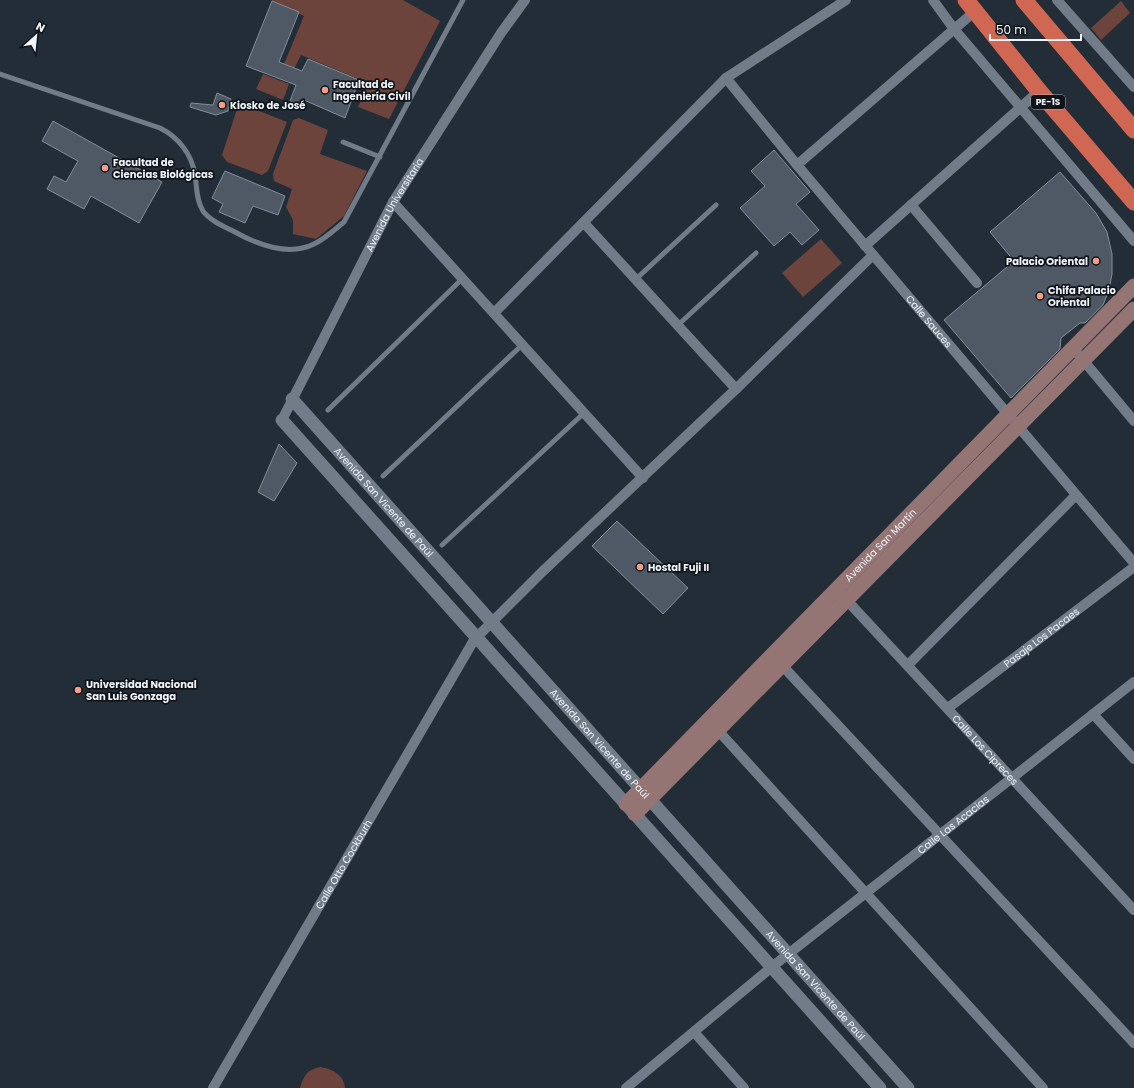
<svg xmlns="http://www.w3.org/2000/svg" width="1134" height="1088" viewBox="0 0 1134 1088" font-family="Poppins,sans-serif">
<style>
.green{fill:#6d443b}
.building{fill:#4e5965;stroke:#828e9b}
.lines{fill:none;stroke-linecap:round;stroke-linejoin:round}
.service{stroke:#717c88;stroke-width:5}
.minor{stroke:#717c88;stroke-width:10}
.tertiary{stroke:#717c88;stroke-width:13}
.secondary{stroke:#957474;stroke-width:15}
.trunk{stroke:#d06753;stroke-width:17}
.poi-dot{fill:#f49e8a;stroke:#101419;stroke-width:1.5}
.labels{text-anchor:middle;stroke-width:3.5;stroke-linejoin:round;paint-order:stroke}
.shield{fill:#101419;stroke:#acb2b8;stroke-width:1}
.shield-label{font-size:9px;font-weight:bold;fill:#eff5fc}
.poi-label{font-size:10px;font-weight:bold;fill:#eff5fc;stroke:#101419;text-anchor:start}
.street-label{font-size:10px;fill:#eff5fc;stroke:#101419}
</style>
<rect width="100%" height="100%" fill="#232d37"/>
<path class="green" d="M271 0H403L440 21 389 119 358 107 368 83 301 55 294 69 284 64 304 16Z
M1121 1 1130 13 1101 40 1091 28Z
M263 74 289 84 283 100 256 89Z
M239 103 287 122 268 171 262 175 227 162 222 155Z
M299 118 328 130 320 154 367 171 344 216 316 239 293 234V220L286 207 292 189 274 181 273 174 293 120Z
M821 239 842 263 803 297 782 273Z
M320 1067C333 1069 344 1075 345 1088H300C304 1075 307 1070 320 1067Z"/>
<path class="building" d="M272 1 299 12 279 62 302 71 308 59 359 80 345 118 304 100 300 105 290 101 296 85 246 66Z
M217 93 231 99 228 111 216 115 190 107 191 103 213 105Z
M53 121 162 182 139 223 91 196 84 209 47 189 54 176 66 182 78 161 42 141Z
M774 150 810 192 796 204 819 230 802 245 790 232 774 246 740 208 765 186 751 171Z
M225 171 285 196 278 215 253 206 245 223 219 212 223 204 212 198Z
M1060 172 1096 213 1107 232 1112 254V274L1109 290 1103 305 1085 323H1080L1061 338 1060 349 1011 398 944 320 1014 261 990 232Z
M279 444 297 463 274 501 258 492Z
M617 521 688 588 663 614 592 546Z"/>
<g class="lines">
<path class="service" d="M0 74 160 128C178 137 192 154 195 175 197 187 196 200 203 211 209 220 223 226 233 231 256 244 288 257 314 244 325 239 334 230 344 222L463 0
M343 142 380 157
M636 279 716 205
M678 325 756 253
M328 410 462 279
M383 476 522 345
M442 545 584 413"/>
<g class="minor">
<path d="M933 0 954 29 1134 241"/>
<path d="M1057 0 1134 87"/>
<path id="s1" d="M726 78 797 165 1134 563"/>
<path d="M797 165 974 12"/>
<path d="M393 202 643 478"/>
<path d="M584 223 736 389"/>
<path d="M865 246 911 205"/>
<path d="M977 283 911 205 1039 91"/>
<path d="M494 313 726 78 846 0"/>
<path d="M1073 348 1134 421"/>
<path id="s2" d="M282 420 393 202 501 33 525 0"/>
<path id="s3" d="M842 595 1134 910"/>
<path d="M778 661 1134 1043"/>
<path d="M908 665 1075 496"/>
<path id="s4" d="M948 708 1134 567"/>
<path d="M1093 714 1134 759"/>
<path d="M714 726 1043 1088"/>
<path d="M694 1032 744 1088"/>
<path id="s5" d="M213 1088 474 640 542 572 736 389 873 255"/>
<path id="s6" d="M626 1088 773 966 1134 682"/>
</g>
<g class="tertiary">
<path id="s7" d="M292 399 908 1088"/>
<path d="M282 420 880 1088"/>
</g>
<g class="secondary">
<path id="s8" d="M626 804 1134 286"/>
<path d="M635 814 1134 309"/>
</g>
<path class="trunk" d="M966 0 1039 91 1134 202
M1024 0 1134 130"/>
</g>
<g class="poi-dot">
<circle cx="325" cy="90" r="4"/>
<circle cx="222" cy="105" r="4"/>
<circle cx="105" cy="168" r="4"/>
<circle cx="1096" cy="261" r="4"/>
<circle cx="1040" cy="296" r="4"/>
<circle cx="640" cy="567" r="4"/>
<circle cx="78" cy="690" r="4"/>
</g>
<g class="labels">
<rect class="shield" x="1031" y="95" width="34" height="14" rx="3"/>
<g class="shield-label">
<text x="1048" y="105">PE-1S</text>
</g>
<g class="poi-label">
<text x="333" y="88">Facultad de<tspan x="333" dy="12">Ingeniería Civil</tspan></text>
<text x="230" y="109">Kiosko de José</text>
<text x="113" y="166">Facultad de<tspan x="113" dy="12">Ciencias Biológicas</tspan></text>
<text x="1088" y="265" text-anchor="end">Palacio Oriental</text>
<text x="1048" y="294">Chifa Palacio<tspan x="1048" dy="12">Oriental</tspan></text>
<text x="648" y="571">Hostal Fuji II</text>
<text x="86" y="688">Universidad Nacional<tspan x="86" dy="12">San Luis Gonzaga</tspan></text>
</g>
<g class="street-label">
<text dy="4" stroke="none"><textPath href="#s2" startOffset="243">Avenida Universitaria</textPath></text>
<text dy="4" stroke="none"><textPath href="#s1" startOffset="317">Calle Sauces</textPath></text>
<text dy="4" stroke="none"><textPath href="#s7" startOffset="138">Avenida San Vicente de Paúl</textPath></text>
<text dy="4" stroke="none"><textPath href="#s8" startOffset="363">Avenida San Martín</textPath></text>
<text dy="4" stroke="none"><textPath href="#s4" startOffset="117">Pasaje Los Pacaes</textPath></text>
<text dy="4" stroke="none"><textPath href="#s7" startOffset="462">Avenida San Vicente de Paúl</textPath></text>
<text dy="4" stroke="none"><textPath href="#s3" startOffset="211">Calle Los Cipreces</textPath></text>
<text dy="4" stroke="none"><textPath href="#s6" startOffset="420">Calle Las Acacias</textPath></text>
<text dy="4" stroke="none"><textPath href="#s5" startOffset="259">Calle Otto Cockburh</textPath></text>
<text dy="4" stroke="none"><textPath href="#s7" startOffset="786">Avenida San Vicente de Paúl</textPath></text>
</g>
</g>
<g transform="translate(36 36) rotate(27)" stroke="#101419" stroke-width="3" paint-order="stroke">
<path d="M0-3L7 15L0 10L-7 15Z" fill="#eff5fc"/>
<text y="-6" font-size="11" font-weight="bold" text-anchor="middle" fill="#eff5fc">N</text>
</g>
<path d="M990 34v6h91v-6" fill="none" stroke="#eff5fc" stroke-width="2"/>
<text x="996" y="34" font-size="12" fill="#eff5fc" stroke="#101419" stroke-width="3" paint-order="stroke">50 m</text>
</svg>
